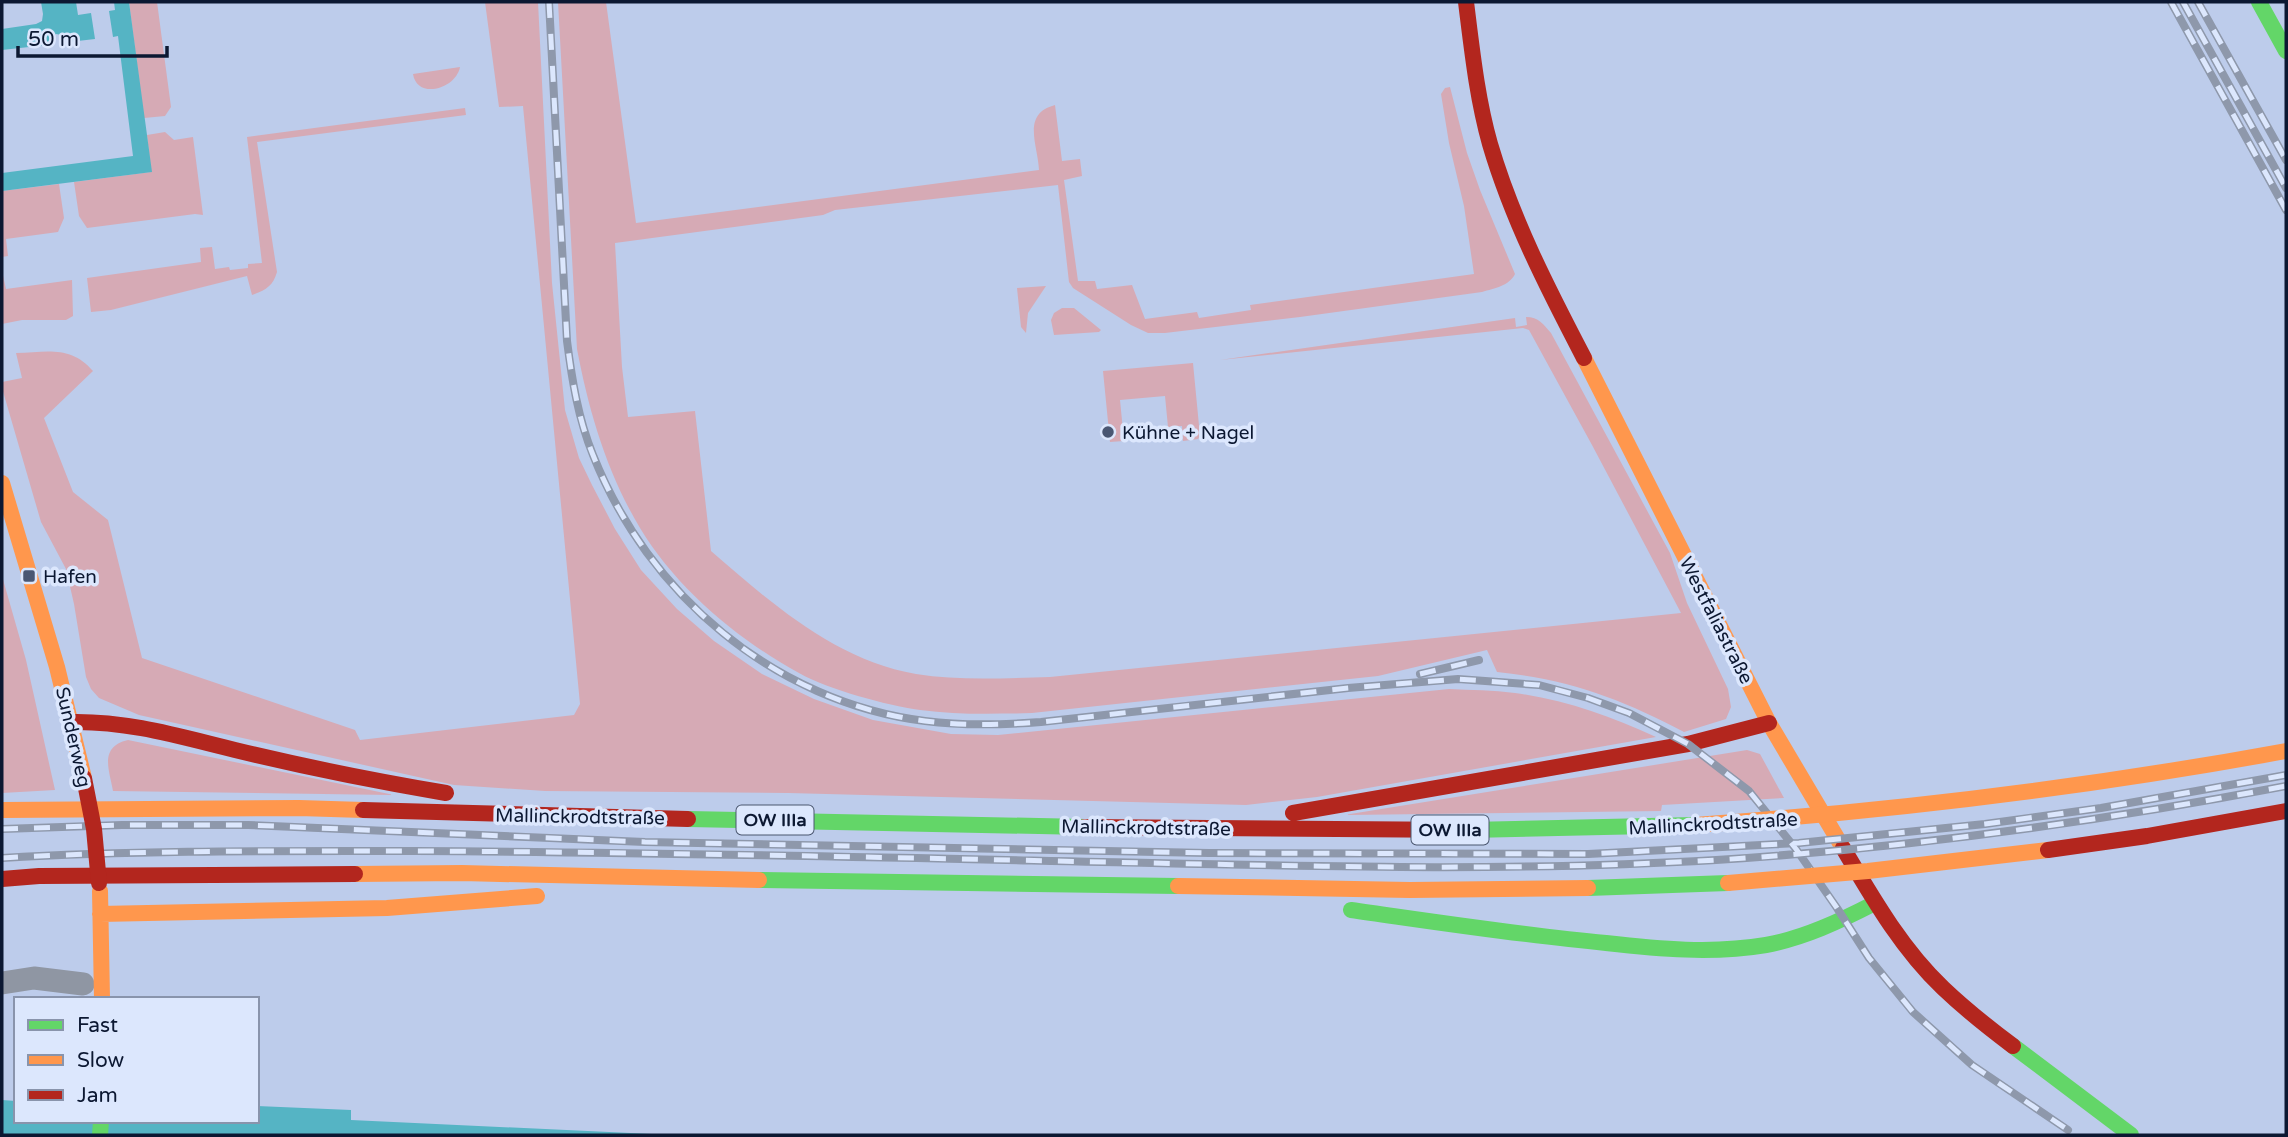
<svg xmlns="http://www.w3.org/2000/svg" width="2288" height="1137" viewBox="0 0 2288 1137" font-family="'Varela Round',sans-serif">
<style>
.green{fill:#d6aab5}
.water{fill:#55b4c4}
.lines{fill:none;stroke-linecap:round;stroke-linejoin:round}
.street{stroke:#8f96a3;stroke-width:23}
.fast{stroke:#63d668;stroke-width:16}
.slow{stroke:#ff974d;stroke-width:16}
.jam{stroke:#b3261e;stroke-width:16}
.rail-casing{stroke:#8e98ab;stroke-width:8}
.rail{stroke:#dce7fd;stroke-width:5;stroke-dasharray:16;stroke-linecap:butt}
.slow-bridge{stroke:#ff974d;stroke-width:16}
.jam-bridge{stroke:#b3261e;stroke-width:16}
.poi-dot{fill:#4a5773;stroke:#dce7fd;stroke-width:2.5}
.labels{text-anchor:middle;stroke-width:7;stroke-linejoin:round;paint-order:stroke}
.shield{fill:#dce7fd;stroke:#4a566f;stroke-width:2}
.shield-label{font-size:18px;font-weight:bold;fill:#0c1832}
.poi-label{font-size:19px;fill:#0c1832;stroke:#dce7fd;text-anchor:start}
.street-label{font-size:19px;fill:#0c1832;stroke:#dce7fd}
</style>
<rect width="100%" height="100%" fill="#bdcceb"/>
<path class="green" d="M129 2H157L171 107 165 116 144 118Z
M485 2H538L552 283 565 410 579 458 592 485 615 529 641 570 677 609 714 641 762 674 814 699 873 720 951 734 998 735 1449 689C1471 690 1493 690 1515 693 1565 700 1610 716 1656 737L1317 797 1246 805 788 793 545 791 454 785 139 715 99 698 91 689 86 677 74 604 66 569 41 522 2 388V382L22 378 16 353C47 352 71 345 93 371L44 418 73 492 108 520 142 658 355 730 360 740 574 715 580 704 523 106 499 107Z
M558 2H606L636 223 1039 170C1038 145 1021 114 1055 105L1062 161 1080 159 1082 176 1064 180 1078 281H1095L1097 289 1132 285 1145 319 1197 312 1199 318 1251 310 1250 305 1474 274 1464 206 1449 143 1441 94 1445 88 1450 87 1467 153 1480 190 1515 274C1509 286 1495 288 1482 292L1300 317 1165 333H1148L1131 325 1073 288 1069 282 1058 185 835 210 823 215 615 243 622 367 628 417 695 411 711 551C771 603 835 660 916 674 959 681 1006 678 1050 677L1681 613 1592 445 1529 330 1523 328 1220 360 1515 318 1516 327 1527 325 1526 317C1539 317 1543 324 1551 333L1670 553 1687 603 1728 689 1731 707 1726 719 1684 732C1622 699 1568 679 1497 672L1487 650 1378 676 1032 713C994 714 957 715 920 710 886 705 829 690 799 673 737 639 677 589 640 528 607 473 589 412 577 349Z
M460 67C456 89 417 100 413 74Z
M465 108 466 115 257 142 277 272C273 286 266 290 252 295L247 276 111 310 91 312 87 278 201 262 200 248 212 247 215 269 229 267 230 270 248 268V264L262 263 247 137Z
M165 132 174 140 193 137 203 215 195 214 87 228 79 216 74 182 151 172 147 135Z
M59 184 64 218 58 232 6 239 8 256 2 257V191Z
M2 271 6 289 72 280 73 316 66 320H22L2 324Z
M1046 286 1028 313 1026 333 1021 327 1017 288Z
M1062 308H1074L1101 330 1099 332 1054 335 1051 320 1054 313Z
M1193 363 1200 436 1198 439 1183 441 1182 426 1168 427 1165 396 1120 400 1124 441 1110 442 1103 371Z
M2 576 26 660 55 790 2 793Z
M128 740 394 795 113 791C109 769 99 747 128 740Z
M1747 750 1760 754 1784 798 1662 805 1661 811 1344 815Z"/>
<path class="water" d="M41 2H76L78 15 91 13 95 39 69 42 62 35 56 34 51 38 47 45 2 50V29L36 24 42 21 43 14Z
M114 2H129L152 172 2 191V173L133 156 118 36 113 37 109 11 115 10Z
M2 1100 16 1101V1121H257V1106L351 1110V1120L673 1135H2Z"/>
<g class="lines">
<path class="street" d="M2 983 34 978 83 984"/>
<path class="fast" d="M2259 2 2286 51
M688 819 1085 827
M1470 830 1695 825
M759 880 1178 886
M1588 888 1728 883
M1351 910C1436 922 1520 935 1606 943 1658 949 1713 954 1766 945 1804 938 1840 921 1875 903
M2013 1046 2131 1135
M100 1135 101 1121"/>
<path class="slow" d="M1584 358 1769 723 1843 848
M2 483 57 667 84 778
M2 810 299 808 363 810
M355 874 462 873 759 880
M1178 886 1410 890 1588 888
M100 891 102 999
M100 914 387 908 537 896"/>
<path class="jam" d="M1466 2C1472 50 1477 98 1490 144 1512 219 1548 289 1584 358
M72 722C129 721 181 737 235 750 305 767 375 781 446 793
M363 810 688 819
M1293 813 1688 744 1769 723
M1085 827 1470 830
M1843 848C1872 897 1901 948 1943 988 1964 1008 1989 1028 2013 1046
M2 879 39 876 355 874"/>
<g class="rail-casing">
<path id="rail" d="M549 2 567 341C572 380 578 418 593 455 648 594 774 702 925 721 964 726 1002 725 1041 722L1348 688 1458 679 1539 685 1588 698 1629 713 1688 744 1749 791 1796 849 1837 908 1869 958 1913 1012 1972 1065 2068 1130
M2171 2 2286 210
M2183 2 2286 188
M2198 2 2286 160
M1420 674 1479 660
M2 829 122 825H248L645 842 1209 853 1588 854 1799 843 1985 824 2101 808 2286 775
M2 858C140 850 278 851 416 851 661 852 907 858 1152 863 1340 867 1529 871 1716 860 1908 848 2097 822 2286 786"/>
</g>
<use href="#rail" class="rail"/>
<path class="slow-bridge" d="M1695 825C1894 811 2090 787 2286 751
M1728 883 1868 871 2048 850"/>
<path class="jam-bridge" d="M84 778 94 829 99 883
M2048 850 2147 836 2286 811"/>
</g>
<g class="poi-dot">
<circle cx="1108" cy="432" r="7"/>
<rect x="22" y="569" width="14" height="14" rx="3.5"/>
</g>
<g class="labels">
<g class="shield">
<rect x="736.5" y="805.5" width="77" height="29" rx="5"/>
<rect x="1411.5" y="815.5" width="77" height="29" rx="5"/>
</g>
<g class="shield-label">
<text x="775" y="826">OW IIIa</text>
<text x="1450" y="836">OW IIIa</text>
</g>
<g class="poi-label">
<text x="1122" y="439">Kühne + Nagel</text>
<text x="43" y="583">Hafen</text>
</g>
<g class="street-label">
<text transform="translate(1717 620) rotate(63)" y="7">Westfaliastraße</text>
<text transform="translate(74 737) rotate(77)" y="7">Sunderweg</text>
<text transform="translate(580 816) rotate(1)" y="7">Mallinckrodtstraße</text>
<text transform="translate(1713 823) rotate(-3)" y="7">Mallinckrodtstraße</text>
<text transform="translate(1146 827) rotate(1)" y="7">Mallinckrodtstraße</text>
</g>
</g>
<rect width="2288" height="1137" fill="none" stroke="#0c1832" stroke-width="7"/>
<rect x="14" y="997" width="245" height="126" fill="#dce7fd" stroke="#8994ac" stroke-width="2"/>
<rect x="28" y="1020" width="35" height="10" fill="#63d668" stroke="#8994ac" stroke-width="2"/>
<text x="77" y="1032" font-size="21" fill="#0c1832">Fast</text>
<rect x="28" y="1055" width="35" height="10" fill="#ff974d" stroke="#8994ac" stroke-width="2"/>
<text x="77" y="1067" font-size="21" fill="#0c1832">Slow</text>
<rect x="28" y="1090" width="35" height="10" fill="#b3261e" stroke="#8994ac" stroke-width="2"/>
<text x="77" y="1102" font-size="21" fill="#0c1832">Jam</text>
<path d="M18 46v10h149v-10" fill="none" stroke="#0c1832" stroke-width="3.5"/>
<text x="28" y="46" font-size="21" fill="#0c1832" stroke="#dce7fd" stroke-width="5" paint-order="stroke">50 m</text>
</svg>
